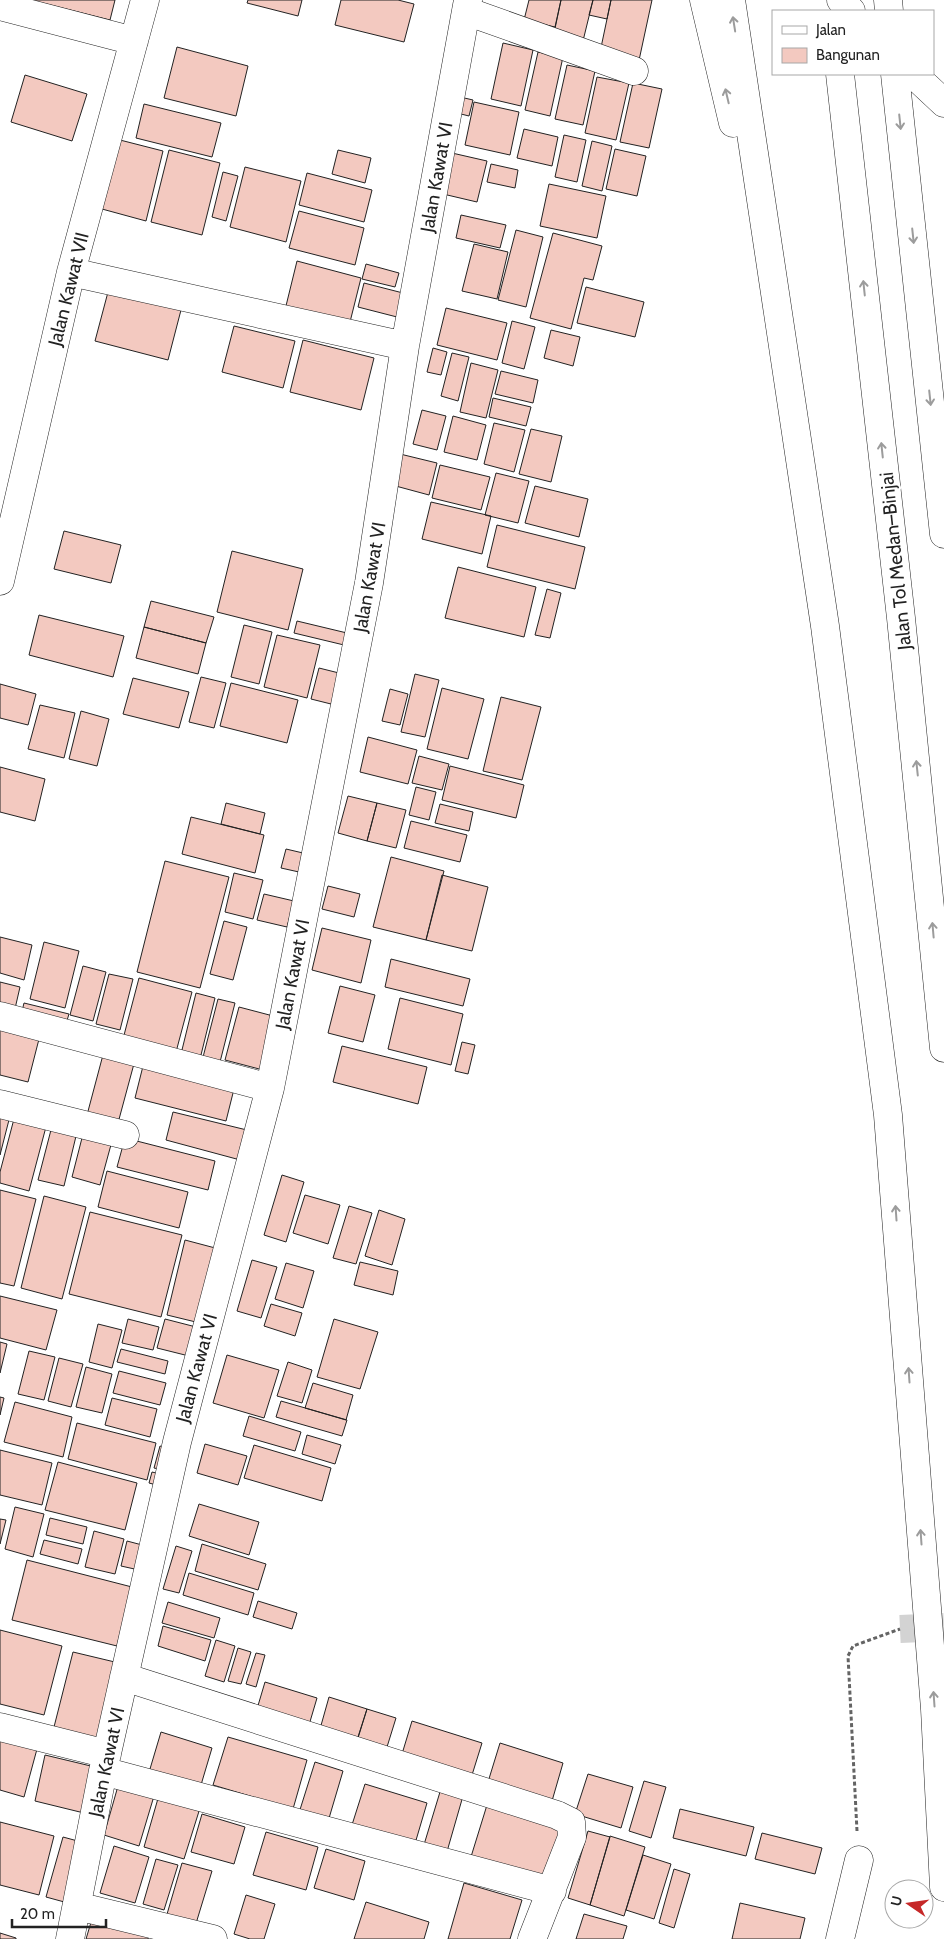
<svg xmlns="http://www.w3.org/2000/svg" width="944" height="1939" viewBox="0 0 944 1939" font-family="Cabin,sans-serif">
<style>
.building{fill:#f3c9c0;stroke:#222}
.lines{fill:none;stroke-linecap:round;stroke-linejoin:round}
.minor-tunnel{stroke:#d3d3d3;stroke-width:28;stroke-dasharray:28 14;stroke-linecap:butt}
.minor-casing{stroke:#222;stroke-width:29}
.highway-casing{stroke:#222;stroke-width:29}
.path{stroke:#646464;stroke-width:3;stroke-dasharray:4 2.5;stroke-linecap:butt}
.minor{stroke:#fff;stroke-width:28}
.highway{stroke:#fff;stroke-width:28}
.oneway{stroke:#9c9c9c}
.labels{text-anchor:middle;stroke-width:4;stroke-linejoin:round;paint-order:stroke}
.street-label{font-size:19px;fill:#222;stroke:#fff}
</style>
<rect width="100%" height="100%" fill="#fff"/>
<path class="building" d="M30 0H115L110 20Z
M248 0H302L298 16 247 3Z
M341 0H398L414 4 404 42 335 25Z
M529 0H561L555 27 524 20Z
M561 0H593L582 45 553 38Z
M593 0H611L607 19 589 15Z
M611 0H652L638 65 599 57Z
M503 43 533 50 521 106 491 99Z
M177 47 248 66 236 116 164 98Z
M538 52 563 57 550 116 525 110Z
M567 65 595 71 583 125 555 119Z
M25 75 87 94 72 141 11 122Z
M597 77 629 83 616 140 585 133Z
M633 83 662 89 649 148 620 142Z
M456 96 473 100 469 116 453 112Z
M474 102 519 112 510 155 465 145Z
M144 104 221 123 212 157 136 138Z
M524 129 558 137 552 166 517 158Z
M564 135 586 140 577 182 555 177Z
M120 140 163 151 146 221 102 209Z
M592 141 612 146 602 191 582 186Z
M615 149 646 156 637 196 606 189Z
M169 150 220 163 202 235 151 222Z
M338 150 371 158 365 183 332 174Z
M452 153 487 161 477 202 443 194Z
M491 164 518 170 515 188 487 182Z
M245 167 301 181 286 242 230 227Z
M223 172 238 176 226 221 212 217Z
M307 173 372 190 364 222 299 205Z
M549 184 606 196 597 238 540 226Z
M299 211 364 228 355 265 289 248Z
M461 215 506 225 500 248 456 238Z
M516 230 543 237 526 307 498 300Z
M553 233 602 246 593 280 584 278 571 329 530 318Z
M474 244 508 252 497 299 462 291Z
M297 261 361 278 348 330 284 314Z
M366 264 399 273 395 287 362 279Z
M364 283 403 293 397 317 358 307Z
M586 287 644 302 635 337 577 323Z
M108 292 181 310 168 360 95 341Z
M446 308 507 323 497 360 437 345Z
M512 321 535 327 524 369 502 363Z
M234 326 295 341 283 388 222 372Z
M551 330 580 337 573 366 544 358Z
M303 340 374 358 361 410 290 392Z
M433 348 447 352 441 375 427 372Z
M452 353 469 357 458 401 441 396Z
M471 363 498 370 486 418 460 412Z
M501 371 538 380 533 403 495 394Z
M493 398 531 407 526 426 489 417Z
M422 410 446 416 437 450 413 444Z
M453 416 486 425 477 460 444 452Z
M494 423 525 430 514 472 484 464Z
M531 429 562 436 551 482 519 474Z
M400 454 437 463 429 495 392 485Z
M440 465 490 477 481 510 432 498Z
M496 473 529 481 518 523 485 515Z
M535 486 588 499 579 537 525 523Z
M431 502 491 516 482 554 422 539Z
M497 525 585 547 575 589 487 567Z
M64 531 121 545 111 583 54 569Z
M232 551 303 569 288 630 217 612Z
M458 567 536 587 524 637 445 618Z
M547 589 561 593 550 638 535 635Z
M151 601 214 617 206 643 144 627Z
M39 615 124 636 113 677 29 655Z
M297 621 347 633 344 645 294 633Z
M244 625 272 632 259 684 231 677Z
M144 627 206 643 198 674 136 658Z
M277 635 320 645 307 698 264 687Z
M319 668 343 674 335 705 311 699Z
M415 674 439 680 425 737 401 732Z
M201 677 226 683 214 728 189 722Z
M133 678 189 692 179 728 123 714Z
M231 683 298 700 287 743 220 726Z
M0 684 36 694 28 725 0 718Z
M442 688 484 699 468 759 427 749Z
M390 689 408 694 400 725 382 721Z
M501 697 541 707 522 780 483 771Z
M40 705 75 713 64 758 28 749Z
M81 711 109 719 97 766 69 759Z
M368 737 417 750 408 784 360 772Z
M419 756 449 764 442 790 412 783Z
M450 766 524 785 516 818 442 800Z
M0 767 45 779 35 821 0 812Z
M416 787 436 792 429 820 409 815Z
M348 796 377 803 367 841 338 833Z
M226 803 265 813 260 834 221 824Z
M377 803 406 810 396 848 367 841Z
M440 804 473 812 469 831 435 823Z
M191 817 264 835 255 873 182 854Z
M411 821 467 835 460 862 404 848Z
M286 849 303 853 299 872 281 868Z
M391 857 444 871 426 940 373 927Z
M165 861 229 877 200 988 137 972Z
M234 873 263 880 253 919 225 912Z
M442 875 488 887 472 951 426 940Z
M328 886 360 894 354 917 322 909Z
M264 894 294 901 287 927 257 920Z
M224 921 247 927 233 980 210 974Z
M322 928 371 940 361 983 312 970Z
M0 937 32 945 24 980 0 973Z
M44 942 79 951 65 1008 30 999Z
M391 959 470 979 463 1006 385 987Z
M83 966 106 972 93 1021 70 1015Z
M109 974 133 979 120 1030 96 1024Z
M139 978 192 992 176 1052 123 1039Z
M0 982 20 987 14 1013 0 1009Z
M340 986 375 995 363 1042 328 1033Z
M196 993 215 998 200 1059 181 1054Z
M400 998 463 1014 451 1065 388 1049Z
M218 999 235 1003 219 1066 202 1061Z
M24 1003 69 1014 64 1030 20 1019Z
M239 1007 277 1017 263 1070 225 1060Z
M0 1029 39 1039 28 1082 0 1075Z
M462 1042 475 1045 468 1074 455 1071Z
M342 1046 427 1067 418 1104 333 1082Z
M104 1051 135 1060 118 1123 87 1115Z
M144 1062 235 1085 226 1121 135 1098Z
M0 1109 11 1112 0 1155Z
M173 1112 251 1131 244 1161 166 1140Z
M15 1115 47 1123 29 1191 0 1183V1172Z
M52 1126 77 1132 64 1186 38 1180Z
M83 1134 112 1141 100 1185 72 1177Z
M125 1138 215 1161 208 1190 117 1167Z
M107 1171 188 1192 179 1228 98 1207Z
M282 1175 304 1182 286 1242 264 1235Z
M0 1190 36 1199 14 1286 0 1283Z
M305 1195 340 1205 328 1244 293 1233Z
M44 1196 86 1207 62 1299 21 1288Z
M349 1206 372 1213 356 1264 333 1258Z
M379 1210 405 1219 392 1265 365 1256Z
M90 1212 182 1235 161 1317 69 1294Z
M185 1240 219 1249 200 1323 167 1315Z
M252 1260 277 1267 261 1318 237 1311Z
M360 1262 398 1271 393 1295 354 1285Z
M286 1263 314 1271 303 1308 275 1299Z
M0 1296 57 1310 46 1350 0 1338Z
M271 1304 302 1313 295 1336 264 1326Z
M128 1319 159 1327 153 1350 122 1343Z
M165 1319 200 1328 193 1357 157 1348Z
M334 1319 378 1332 360 1389 317 1377Z
M98 1324 122 1330 112 1368 89 1362Z
M0 1342 7 1344 0 1373Z
M121 1349 168 1361 165 1374 117 1362Z
M29 1351 55 1357 44 1400 18 1394Z
M227 1355 279 1370 264 1418 213 1403Z
M59 1358 83 1364 71 1407 48 1401Z
M288 1362 312 1370 302 1403 277 1396Z
M86 1367 112 1374 102 1413 76 1407Z
M119 1371 166 1383 160 1405 113 1393Z
M313 1383 353 1395 346 1420 305 1408Z
M0 1397 4 1398 0 1415Z
M112 1398 157 1409 150 1437 105 1425Z
M281 1401 347 1420 342 1436 276 1417Z
M15 1402 72 1417 63 1457 4 1442Z
M249 1416 301 1432 295 1451 243 1436Z
M77 1423 156 1443 147 1480 68 1459Z
M307 1435 341 1445 335 1464 302 1454Z
M205 1444 247 1456 238 1485 197 1473Z
M254 1445 331 1468 322 1501 244 1478Z
M160 1446 174 1450 168 1471 154 1468Z
M0 1450 52 1463 42 1505 0 1495Z
M58 1462 137 1483 125 1530 45 1510Z
M152 1472 168 1476 164 1487 149 1483Z
M199 1504 259 1522 249 1555 189 1536Z
M15 1507 44 1514 33 1557 5 1549Z
M50 1518 87 1527 83 1544 46 1535Z
M0 1519 6 1520 0 1544Z
M94 1531 124 1539 115 1574 85 1567Z
M44 1540 82 1549 78 1564 40 1554Z
M127 1541 146 1546 139 1570 121 1566Z
M202 1544 266 1564 258 1590 195 1571Z
M176 1546 192 1551 179 1593 163 1589Z
M27 1560 132 1587 117 1646 12 1620Z
M189 1573 254 1593 248 1615 183 1595Z
M258 1601 297 1613 292 1629 253 1617Z
M168 1602 220 1618 214 1638 162 1623Z
M163 1626 211 1640 205 1661 158 1646Z
M0 1630 62 1646 44 1715 0 1704Z
M216 1640 235 1646 224 1682 205 1676Z
M238 1648 251 1652 241 1684 228 1681Z
M73 1652 119 1663 99 1739 54 1727Z
M256 1653 265 1655 256 1687 246 1684Z
M265 1682 317 1698 309 1725 257 1709Z
M329 1697 367 1709 357 1740 320 1729Z
M367 1709 396 1718 387 1747 358 1738Z
M412 1721 482 1743 472 1775 402 1754Z
M161 1732 212 1748 198 1795 147 1779Z
M228 1737 307 1760 293 1809 213 1785Z
M0 1739 37 1749 24 1797 0 1790Z
M500 1743 563 1763 552 1801 488 1782Z
M45 1755 95 1767 84 1813 35 1801Z
M315 1762 343 1771 327 1825 298 1816Z
M588 1774 633 1787 621 1828 575 1814Z
M644 1781 666 1787 651 1838 629 1831Z
M443 1782 465 1789 446 1855 423 1848Z
M365 1784 427 1803 414 1847 351 1828Z
M118 1786 154 1796 139 1846 104 1835Z
M159 1795 200 1808 184 1859 144 1847Z
M487 1805 564 1828 547 1883 470 1860Z
M680 1809 754 1827 746 1856 673 1838Z
M202 1814 245 1827 234 1864 191 1852Z
M0 1822 54 1836 39 1895 0 1885Z
M588 1831 610 1837 590 1905 568 1898Z
M266 1832 318 1847 306 1890 253 1875Z
M762 1833 822 1848 815 1874 755 1859Z
M610 1836 645 1847 624 1916 590 1905Z
M63 1837 85 1843 68 1903 46 1897Z
M114 1846 149 1857 135 1903 100 1893Z
M326 1849 365 1861 354 1900 314 1888Z
M643 1855 671 1864 654 1919 626 1910Z
M156 1859 178 1865 164 1910 143 1904Z
M182 1863 212 1871 194 1930 165 1921Z
M674 1869 690 1874 674 1928 659 1923Z
M464 1883 522 1900 510 1939H448Z
M246 1895 275 1904 264 1939H250L234 1934Z
M366 1902 429 1922 424 1939H354Z
M740 1903 805 1918 800 1939H732Z
M584 1914 627 1926 623 1939H576Z
M92 1919 149 1936 148 1939H86Z
M0 1933 16 1938V1939H0Z"/>
<g class="lines">
<path class="minor-tunnel" d="M900 1629 944 1627"/>
<g class="minor-casing">
<path id="minor" d="M0 6 134 41
M466 11 634 71
M71 272 405 346
M0 581 71 272 145 0
M0 1016 270 1088
M0 1104 125 1135
M124 1677 557 1815 571 1822 572 1837 532 1939
M0 1727 107 1754
M103 1771 552 1891
M77 1906 213 1939
M70 1939 103 1771 177 1442 270 1088 369 583 405 346 468 0
M840 1939 859 1860"/>
</g>
<g class="highway-casing">
<path id="highway" d="M704 0 733 123
M731 0 825 626 888 1115 935 1709 944 1887
M841 0 851 11
M888 0 889 11
M840 74 901 618 944 1048
M895 74 944 534
M913 74 944 103"/>
</g>
<path class="path" d="M857 1831 848 1656 853 1646 900 1629"/>
<use href="#minor" class="minor"/>
<use href="#highway" class="highway"/>
</g>
<defs><path id="oneway-shaft" d="M-6 0H5M1.5-3L5.5 0L1.5 3" fill="none" stroke-width="1.6" stroke-linecap="round" stroke-linejoin="round" transform="scale(1.25)"/></defs>
<g class="oneway">
<use href="#oneway-shaft" transform="translate(734 24) rotate(-99)"/>
<use href="#oneway-shaft" transform="translate(727 96) rotate(-103)"/>
<use href="#oneway-shaft" transform="translate(900 122) rotate(84)"/>
<use href="#oneway-shaft" transform="translate(913 236) rotate(84)"/>
<use href="#oneway-shaft" transform="translate(864 288) rotate(-96)"/>
<use href="#oneway-shaft" transform="translate(930 398) rotate(84)"/>
<use href="#oneway-shaft" transform="translate(882 450) rotate(-96)"/>
<use href="#oneway-shaft" transform="translate(917 768) rotate(-96)"/>
<use href="#oneway-shaft" transform="translate(933 930) rotate(-95)"/>
<use href="#oneway-shaft" transform="translate(896 1213) rotate(-94)"/>
<use href="#oneway-shaft" transform="translate(909 1375) rotate(-94)"/>
<use href="#oneway-shaft" transform="translate(921 1537) rotate(-94)"/>
<use href="#oneway-shaft" transform="translate(934 1699) rotate(-94)"/>
</g>
<g class="labels">
<g class="street-label">
<text transform="translate(436 177) rotate(-80)" y="7">Jalan Kawat VI</text>
<text transform="translate(68 289) rotate(-76)" y="7">Jalan Kawat VII</text>
<text transform="translate(895 561) rotate(-96)" y="7">Jalan Tol Medan–Binjai</text>
<text transform="translate(369 577) rotate(-80)" y="7">Jalan Kawat VI</text>
<text transform="translate(292 974) rotate(-79)" y="7">Jalan Kawat VI</text>
<text transform="translate(196 1368) rotate(-75)" y="7">Jalan Kawat VI</text>
<text transform="translate(106 1762) rotate(-78)" y="7">Jalan Kawat VI</text>
</g>
</g>
<rect x="772" y="10" width="162" height="65" fill="#ffffff" stroke="#a7a7a7"/>
<rect x="782" y="26" width="25" height="8" fill="#ffffff" stroke="#a7a7a7"/>
<text x="816" y="35" font-size="15" fill="#222222">Jalan</text>
<rect x="782" y="48" width="25" height="15" fill="#f3c9c0" stroke="#a7a7a7"/>
<text x="816" y="60" font-size="15" fill="#222222">Bangunan</text>
<g transform="translate(909 1904) rotate(283)"><circle r="24" fill="#ffffff" stroke="#a7a7a7"/>
<path d="M0-4L9 19L0 12L-9 19Z" fill="#c62828"/>
<text y="-8" font-size="14" font-weight="bold" text-anchor="middle" fill="#222222">U</text>
</g>
<path d="M12 1919v8h94v-8" fill="none" stroke="#222222" stroke-width="2.5"/>
<text x="20" y="1919" font-size="15" fill="#222222" stroke="#ffffff" stroke-width="4" paint-order="stroke">20 m</text>
</svg>
